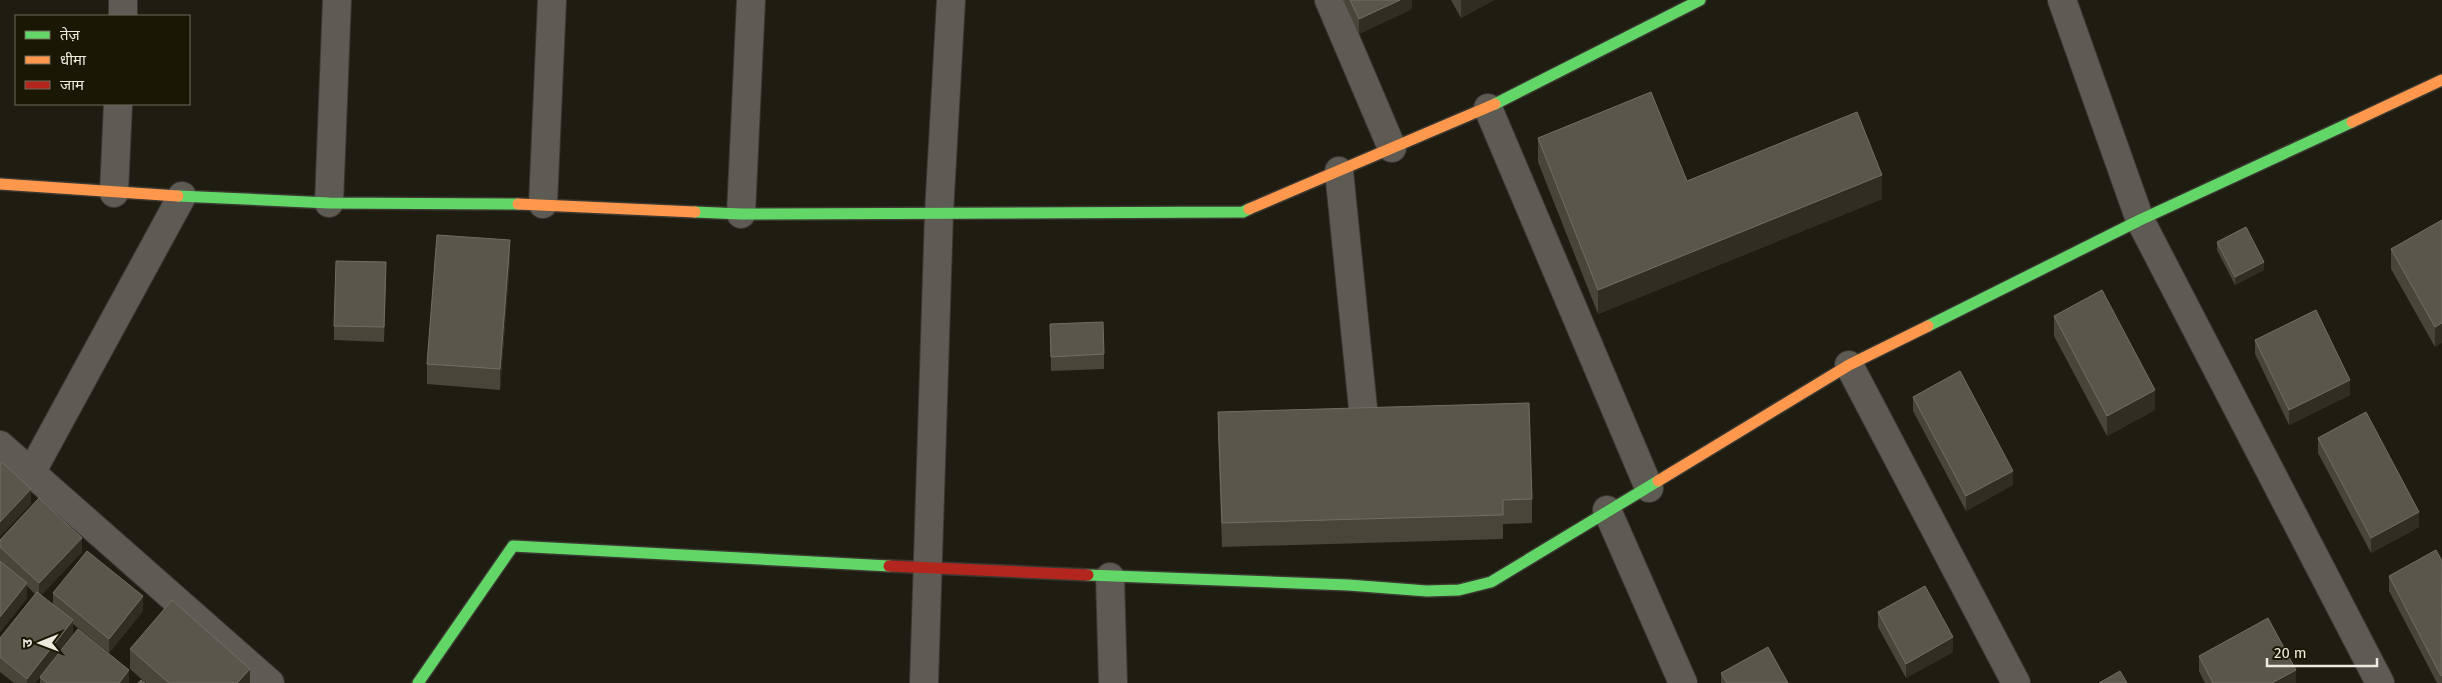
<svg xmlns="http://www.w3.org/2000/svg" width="2442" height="683" viewBox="0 0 2442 683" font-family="'Fira Sans','Noto Sans Devanagari',sans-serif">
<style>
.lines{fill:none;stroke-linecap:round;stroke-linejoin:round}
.street-casing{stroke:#3a3831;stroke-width:30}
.fast-casing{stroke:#3a3831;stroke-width:14}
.slow-casing{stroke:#3a3831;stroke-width:14}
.jam-casing{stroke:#3a3831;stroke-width:14}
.street{stroke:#5d5b53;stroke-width:28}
.fast{stroke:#63d668;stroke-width:11}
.slow{stroke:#ff974d;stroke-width:11}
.jam{stroke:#b3261e;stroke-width:11}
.wall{fill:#484539}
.shaded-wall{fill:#302d22}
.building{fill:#5a564b;stroke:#716e62}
</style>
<rect width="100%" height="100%" fill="#1f1d12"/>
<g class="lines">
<g class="street-casing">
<path id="street" d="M1329 0 1392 148
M2062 0 2140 220 2380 683
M123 16V0
M1488 108 1649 488
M1339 171 1364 418
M114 193 118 104
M329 203 337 0
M543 204 552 0
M741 214 751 0
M1849 365 2016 683
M0 445 270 683
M31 473 182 196
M1607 510 1683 683
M1110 577 1113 683
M924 683 939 213 951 0"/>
</g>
<g class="fast-casing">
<path id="fast" d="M1495 104 1700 0
M178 196 329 203 518 204
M695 212 741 214 1243 212 1249 209
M1928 326 2140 220 2352 122
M1088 575 1348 585 1427 591 1459 590 1491 582 1658 481
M418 683 513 546 889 566"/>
</g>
<g class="slow-casing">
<path id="slow" d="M2352 122 2442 80
M0 184 178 196
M518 204 695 212
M1249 209 1495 104
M1658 481 1849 365 1928 326"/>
</g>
<g class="jam-casing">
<path id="jam" d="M889 566 1088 575"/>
</g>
<use href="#street" class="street"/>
<use href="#fast" class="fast"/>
<use href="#slow" class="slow"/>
<use href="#jam" class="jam"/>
</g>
<path class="wall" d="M1343 0H1412V9L1359 34Z
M1451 0H1494L1461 18Z
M1538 138 1687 181 1882 199 1598 314 1538 162Z
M2442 220 2435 347 2391 269V249Z
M2217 242 2264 270 2235 285 2217 250Z
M510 260 500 390 427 384V364Z
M386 277 384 342 334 340V326Z
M2054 316 2155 410 2107 436 2054 336Z
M1050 324 1104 354V369L1051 371Z
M2255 340 2350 395 2289 425 2255 354Z
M1913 397 2013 485 1966 511 1913 411Z
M1218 412 1532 499V523L1503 524V539L1222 547 1218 436Z
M2318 438 2419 527 2371 553 2318 453Z
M0 540 82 552 41 595 53 605V593L143 611 109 653 73 624V635L35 683H14L0 672V638L35 594 27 586V598L0 632Z
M2442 561V683H2437L2389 591V576Z
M1878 612 1953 652 1906 678 1878 627Z
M130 649 250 683H146L130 669Z
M2199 656 2296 683H2205L2199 671Z
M1721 673 1788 683H1721Z
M40 677 129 683H40Z"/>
<path class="shaded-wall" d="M1400 0H1412V9L1359 34V19Z
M1461 0H1494L1461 18Z
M1882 175V199L1598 314V290Z
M510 240V260L500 390V369Z
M2264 262V270L2235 285V277Z
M2442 323V343L2435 347V327Z
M2350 380V395L2289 425V410Z
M2155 390V410L2107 436V416Z
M2013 471V485L1966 511V496Z
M31 489V504L0 537V522Z
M2419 512V527L2371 553V538Z
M82 538V552L39 598V583Z
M27 583V598L0 632V617Z
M143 596V611L109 653V639Z
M73 620V635L35 683H27V679Z
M1953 637V652L1906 678V664Z
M250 669V683H237Z
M129 670V683H119Z
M2296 670V683H2272Z"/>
<path class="building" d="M1350 0H1400L1359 19Z
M1651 92 1687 181 1857 112 1882 175 1598 290 1538 138Z
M2442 220V323L2435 327 2391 249Z
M2246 227 2264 262 2235 277 2217 242Z
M437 235 510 240 500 369 427 364Z
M336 261 386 262 384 327 334 326Z
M2102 290 2155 390 2107 416 2054 316Z
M2316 310 2350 380 2289 410 2255 340Z
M1103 322 1104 354 1051 357 1050 324Z
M1960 371 2013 471 1966 496 1913 397Z
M1529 403 1532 499 1503 500V515L1222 523 1218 412Z
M2366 412 2419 512 2371 538 2318 438Z
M2 462 31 489 0 522V464Z
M39 498 82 538 39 583 0 547V540Z
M2436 550 2442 561 2441 676 2389 576Z
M87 551 143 596 109 639 53 593Z
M0 561 27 583 0 617Z
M1925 586 1953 637 1906 664 1878 612Z
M37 592 73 620 27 679 0 657V638Z
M172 600 250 669 237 683H169L130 649Z
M2268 618 2296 670 2272 683H2213L2199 656Z
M78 629 129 670 119 683H47L40 677Z
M1768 647 1788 683H1727L1721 673Z
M2120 671 2127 683H2099Z
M141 680 145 683H138Z"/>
<rect x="15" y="15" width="175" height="90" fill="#1b1705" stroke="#6f6c5c"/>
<rect x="25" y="31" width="25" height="8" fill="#63d668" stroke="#6f6c5c"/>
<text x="60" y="40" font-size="15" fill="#edebdf">तेज़</text>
<rect x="25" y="56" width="25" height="8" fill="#ff974d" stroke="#6f6c5c"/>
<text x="60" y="65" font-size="15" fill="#edebdf">धीमा</text>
<rect x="25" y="81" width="25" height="8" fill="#b3261e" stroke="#6f6c5c"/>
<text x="60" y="90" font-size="15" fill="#edebdf">जाम</text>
<g transform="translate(40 643) rotate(269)" stroke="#1b1705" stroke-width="4" paint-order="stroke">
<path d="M0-4L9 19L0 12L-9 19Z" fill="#edebdf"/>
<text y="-8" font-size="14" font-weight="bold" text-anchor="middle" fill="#edebdf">उ</text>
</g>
<path d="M2267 658v8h110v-8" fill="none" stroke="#edebdf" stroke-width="2.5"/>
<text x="2274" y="658" font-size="15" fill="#edebdf" stroke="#1b1705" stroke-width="4" paint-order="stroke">20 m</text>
</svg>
